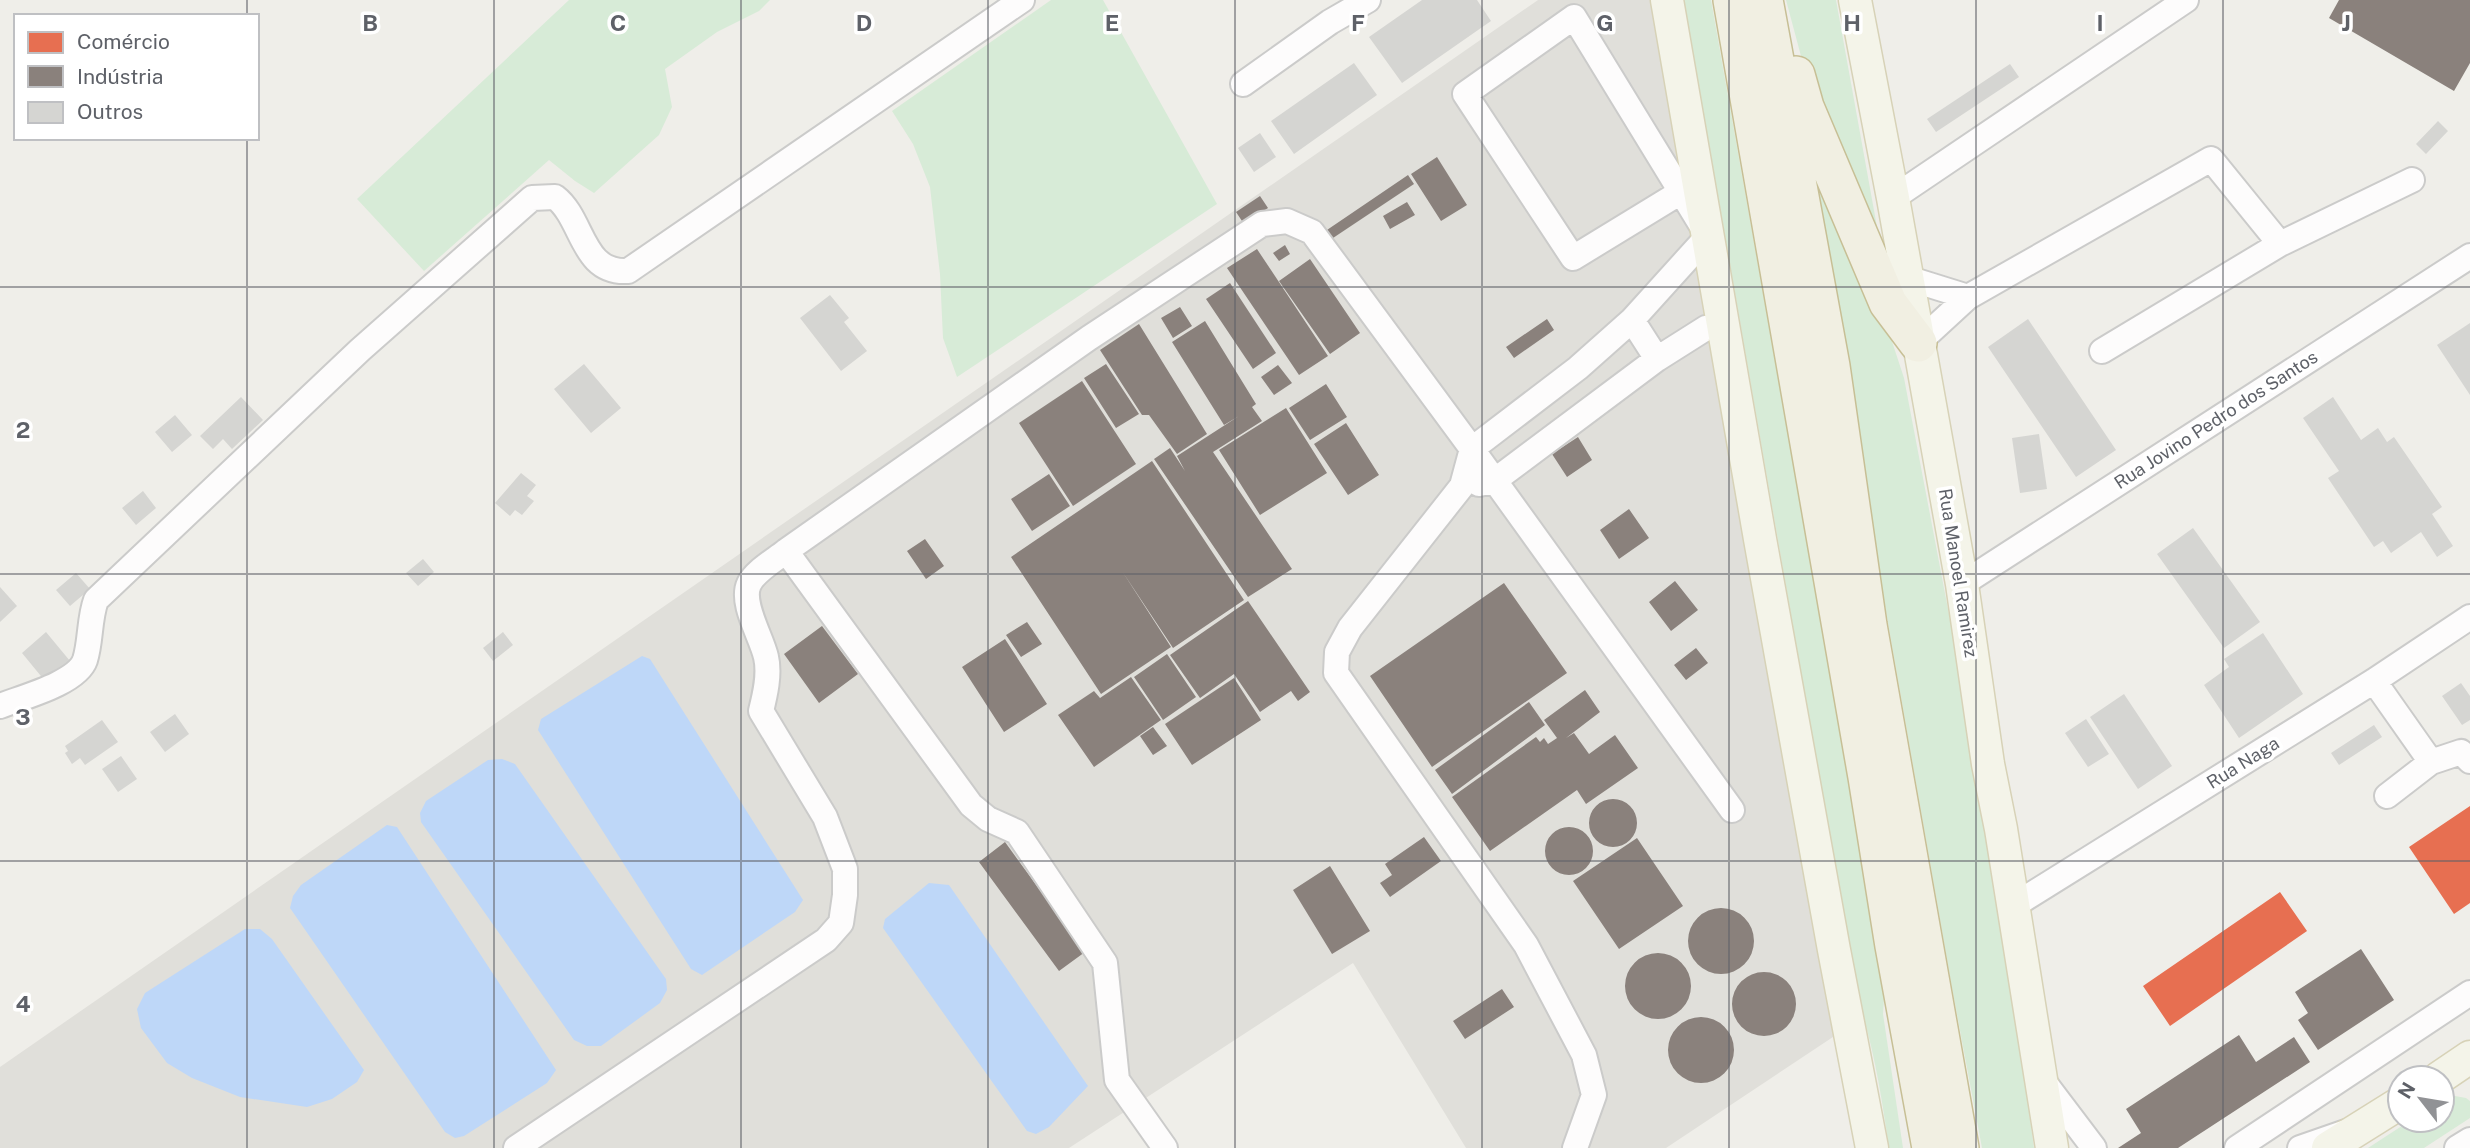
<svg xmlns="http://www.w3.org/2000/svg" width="2470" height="1148" viewBox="0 0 2470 1148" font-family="'Public Sans',sans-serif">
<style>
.industrial{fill:#e0dfda}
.green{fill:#d7ebd7}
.water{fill:#bed7f8}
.shops{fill:#e76f51}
.industry{fill:#8a817c}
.building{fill:#d5d5d2}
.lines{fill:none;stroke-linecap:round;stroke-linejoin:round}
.minor-casing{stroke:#cbcbca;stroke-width:28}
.major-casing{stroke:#d7d2b7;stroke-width:35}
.highway-casing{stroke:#c7bf95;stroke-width:40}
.minor{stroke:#fdfcfc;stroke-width:24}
.major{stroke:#f4f4e9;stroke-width:32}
.highway{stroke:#f1efe2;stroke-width:37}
.grid{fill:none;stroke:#5e6168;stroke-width:2;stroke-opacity:0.55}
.labels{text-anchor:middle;stroke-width:7;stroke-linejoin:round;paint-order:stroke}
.street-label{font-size:18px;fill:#5e6168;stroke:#fff}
.grid-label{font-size:23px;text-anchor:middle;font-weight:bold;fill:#5e6168;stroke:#fff;stroke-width:7;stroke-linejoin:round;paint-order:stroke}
</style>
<rect width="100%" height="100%" fill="#efeee9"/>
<path class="industrial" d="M1538 0H1658L1836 1035 1666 1148H1466L1353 963 1069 1148H0V1067Z"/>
<path class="green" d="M569 0H770L759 11 717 32 665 69 672 107 659 135 594 193 575 181 549 160 424 271 357 199Z
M1051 0H1103L1217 204 957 377 943 338 940 274 930 187 913 144 892 111Z
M1684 0H1711L1841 734 1884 999 1883 1014 1903 1148H1889C1882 1099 1874 1047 1858 1000Z
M1786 0H1836L1877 227 1875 232 1805 71Z
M1805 150 1882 311 1904 378 1951 625 1981 801 2008 959 2034 1148H1982L1953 993Z
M2455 1096 2466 1098 2470 1101V1118L2424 1148H2368L2411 1120H2442V1100Z"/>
<path class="water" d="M642 656 650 659 803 900 795 912 702 975 691 969 538 730 541 719Z
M502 759 515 764 666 979 667 990 660 1003 601 1046H587L574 1040 421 822 420 813 426 801 488 760Z
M387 825 397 827 556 1070 547 1083 464 1136 455 1138 445 1132 290 908 293 896 301 885Z
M929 883 949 885 1088 1086 1049 1127 1036 1134 1027 1131 883 928 885 919Z
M245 929H260L272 939 364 1070 357 1082 332 1099 307 1107 240 1097 192 1078 167 1063 141 1028 137 1009 145 993Z"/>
<path class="shops" d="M2470 806V903L2454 914 2409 847Z
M2280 892 2307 931 2170 1026 2143 986Z"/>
<path class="industry" d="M2339 0H2470V63L2454 91 2329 18Z
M1437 157 1467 205 1441 221 1411 174Z
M1408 175 1414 184 1330 240 1324 232Z
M1260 196 1268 208 1244 224 1236 212Z
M1407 202 1415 215 1390 229 1383 216Z
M1285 245 1290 254 1279 261 1273 253Z
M1257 249 1328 356 1299 375 1227 268Z
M1310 259 1360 333 1330 354 1279 281Z
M1230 283 1276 353 1253 369 1206 299Z
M1180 307 1192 326 1173 338 1161 318Z
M1547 319 1554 330 1514 358 1506 347Z
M1205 321 1256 404 1252 407 1262 421 1213 452 1292 569 1248 597 1154 459 1170 448 1185 471 1177 456 1239 416 1224 425 1172 342Z
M1139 324 1207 434 1177 454 1149 415H1142L1100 350Z
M1106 364 1139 414 1116 428 1084 378Z
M1278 365 1292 383 1274 395 1261 377Z
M1082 381 1136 464 1073 506 1019 423Z
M1326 384 1347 417 1310 440 1289 408Z
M1286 408 1327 473 1260 515 1219 450Z
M1346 423 1379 475 1348 495 1314 444Z
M1578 437 1592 460 1567 477 1552 454Z
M1152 461 1244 600 1173 648 1122 571 1171 647 1101 694 1011 557Z
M1049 474 1070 506 1032 531 1011 499Z
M1629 509 1649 538 1619 559 1600 530Z
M925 539 944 566 926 579 907 551Z
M1675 581 1698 610 1671 631 1649 602Z
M1504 583 1567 673 1432 767 1370 676Z
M1248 601 1310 692 1298 701 1291 691 1260 712 1234 674 1200 698 1170 655Z
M1027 622 1042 644 1021 657 1006 635Z
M822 626 858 674 819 703 784 654Z
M1005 639 1047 704 1004 732 962 667Z
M1696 648 1708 663 1686 680 1674 665Z
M1167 654 1196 697 1163 720 1134 677Z
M1131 677 1161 720 1094 767 1058 715 1094 691 1100 698Z
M1234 678 1261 720 1192 765 1165 724Z
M1585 690 1600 712 1566 738 1574 733 1589 754 1615 735 1638 768 1586 804 1577 790 1490 851 1452 797 1536 737 1540 742 1544 738 1548 744 1557 738 1544 720Z
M1529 702 1545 725 1452 794 1435 770Z
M1153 727 1167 746 1153 755 1140 736Z
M1589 823a24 24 0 1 1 48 0a24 24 0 1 1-48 0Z
M1545 851a24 24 0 1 1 48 0a24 24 0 1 1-48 0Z
M1424 837 1441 861 1390 897 1380 883 1392 875 1385 864Z
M1637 838 1683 906 1619 949 1573 881Z
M1005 842 1085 952 1059 971 979 862Z
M1330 866 1370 931 1332 954 1293 890Z
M1688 941a33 33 0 1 1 66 0a33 33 0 1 1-66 0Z
M2361 949 2394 1000 2318 1050 2298 1020 2308 1013 2295 992Z
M1625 986a33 33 0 1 1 66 0a33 33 0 1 1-66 0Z
M1732 1004a32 32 0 1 1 64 0a32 32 0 1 1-64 0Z
M1502 989 1514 1007 1465 1039 1453 1021Z
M1668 1050a33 33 0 1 1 66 0a33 33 0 1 1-66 0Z
M2239 1035 2256 1062 2294 1037 2310 1062 2178 1148H2118L2141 1133 2126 1109Z"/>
<path class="building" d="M1422 0H1477L1491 21 1402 83 1369 37Z
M1354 63 1377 95 1294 154 1271 121Z
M2010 64 2019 77 1936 132 1927 119Z
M2438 121 2448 131 2426 154 2416 144Z
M1260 133 1276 157 1254 172 1238 148Z
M830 295 849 318 844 322 867 351 841 371 800 318Z
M2028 319 2116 450 2076 477 1988 347Z
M2470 323V395L2437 345Z
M584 364 621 408 591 433 554 389Z
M241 397 263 420 232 449 223 439 213 449 200 436Z
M2333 397 2361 440 2378 428 2387 442 2394 437 2442 507 2432 514 2453 546 2437 557 2421 532 2391 553 2383 541 2374 547 2328 478 2339 471 2303 418Z
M175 415 192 435 172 452 155 432Z
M2039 434 2047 489 2020 493 2012 438Z
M521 473 536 485 527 496 534 501 522 515 515 510 510 516 495 503Z
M143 491 156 508 136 525 122 508Z
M2193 528 2260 622 2224 648 2157 554Z
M423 559 434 572 418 586 406 573Z
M76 573 90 589 70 606 56 590Z
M0 587 17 606 0 622Z
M46 632 70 661 45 681 22 653Z
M503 632 513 645 493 661 483 648Z
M2263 633 2303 694 2239 738 2204 685 2229 667 2224 659Z
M2461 683 2470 696V720L2462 725 2442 696Z
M2124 694 2172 766 2138 789 2090 717Z
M175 714 189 734 165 752 150 732Z
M2086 719 2109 754 2088 767 2065 733Z
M102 720 118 742 85 765 80 758 72 764 65 753 68 751 65 746Z
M2374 725 2382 737 2339 765 2331 753Z
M121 756 137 779 118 792 102 769Z"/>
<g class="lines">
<g class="minor-casing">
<path id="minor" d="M1243 84 1330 22 1368 0
M1893 198 2186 0
M1907 278 1968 297
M1632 320 1657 359
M1918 343 1968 297 2211 159 2280 244
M2102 351 2280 244 2412 180
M1479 484 1494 481 1657 359 1706 328 1722 326
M1962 584 2470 256
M2374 681 2431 762
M0 706C23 697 77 683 85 660 91 641 89 619 96 600L360 350 532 198 555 197C584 219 581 274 628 271L1022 0
M2387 796 2431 762 2461 752 2470 761
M2013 906 2374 681 2470 617
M2041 1078 2094 1148
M516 1148 826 940 841 923 845 895V869L825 817 761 711C765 695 770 674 766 657 762 638 740 603 749 584 755 571 775 560 786 551
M1165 1148 1117 1080 1105 963 1017 832 988 819 971 805 786 551 1089 338 1262 224 1287 221 1312 232 1472 449 1732 810
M1575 1148 1594 1095 1584 1055 1526 945 1336 673 1337 652 1350 628 1462 486 1472 449 1578 368 1632 320 1708 236 1574 17 1465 94 1573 258 1681 192
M2237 1148 2470 993
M2300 1148 2346 1132
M2457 1148 2470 1140"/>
</g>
<g class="major-casing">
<path id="major" d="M1667 0 1760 539 1834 950 1872 1148
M1855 0 1893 198 1962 584 1988 764 2001 829 2052 1148
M2439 1078 2470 1057
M2328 1148 2400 1103"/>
</g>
<g class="highway-casing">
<path id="highway" d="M1732 0 1867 777 1894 946 1931 1148
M1764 0 1831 366 1868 625 1960 1148
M1796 75 1805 107 1888 303 1918 343"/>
</g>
<use href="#minor" class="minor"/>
<use href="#major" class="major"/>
<use href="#highway" class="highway"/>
</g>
<path class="grid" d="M247 0V16M494 0V1148M741 0V1148M988 0V1148M1235 0V1148M1482 0V1148M1729 0V1148M1976 0V1148M2223 0V1148M247 138V1148M0 287H2470M0 574H2470M0 861H2470"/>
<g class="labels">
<g class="street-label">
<text transform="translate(2216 420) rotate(-33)" y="6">Rua Jovino Pedro dos Santos</text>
<text transform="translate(1958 573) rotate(81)" y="6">Rua Manoel Ramirez</text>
<text transform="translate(2243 763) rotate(-32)" y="6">Rua Naga</text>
</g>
</g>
<g class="grid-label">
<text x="370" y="31">B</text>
<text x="618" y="31">C</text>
<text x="864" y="31">D</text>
<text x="1112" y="31">E</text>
<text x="1358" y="31">F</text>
<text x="1605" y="31">G</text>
<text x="1852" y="31">H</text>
<text x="2100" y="31">I</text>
<text x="2346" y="31">J</text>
<text x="23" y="438">2</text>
<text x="23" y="725">3</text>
<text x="23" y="1012">4</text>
</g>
<rect x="14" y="14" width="245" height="126" fill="#ffffff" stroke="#bfc0c3" stroke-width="2"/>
<rect x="28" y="32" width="35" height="21" fill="#e76f51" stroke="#bfc0c3" stroke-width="2"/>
<text x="77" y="49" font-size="21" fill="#5e6168">Comércio</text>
<rect x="28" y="66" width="35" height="21" fill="#8a817c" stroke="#bfc0c3" stroke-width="2"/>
<text x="77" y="84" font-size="21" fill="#5e6168">Indústria</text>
<rect x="28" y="102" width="35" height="21" fill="#d5d5d2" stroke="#bfc0c3" stroke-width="2"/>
<text x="77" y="119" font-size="21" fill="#5e6168">Outros</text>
<g transform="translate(2421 1099) rotate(301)"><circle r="33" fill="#ffffff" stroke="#bfc0c3" stroke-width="2"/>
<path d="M0-5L12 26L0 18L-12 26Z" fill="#919295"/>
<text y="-10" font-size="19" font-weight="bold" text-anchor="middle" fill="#5e6168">N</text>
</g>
</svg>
